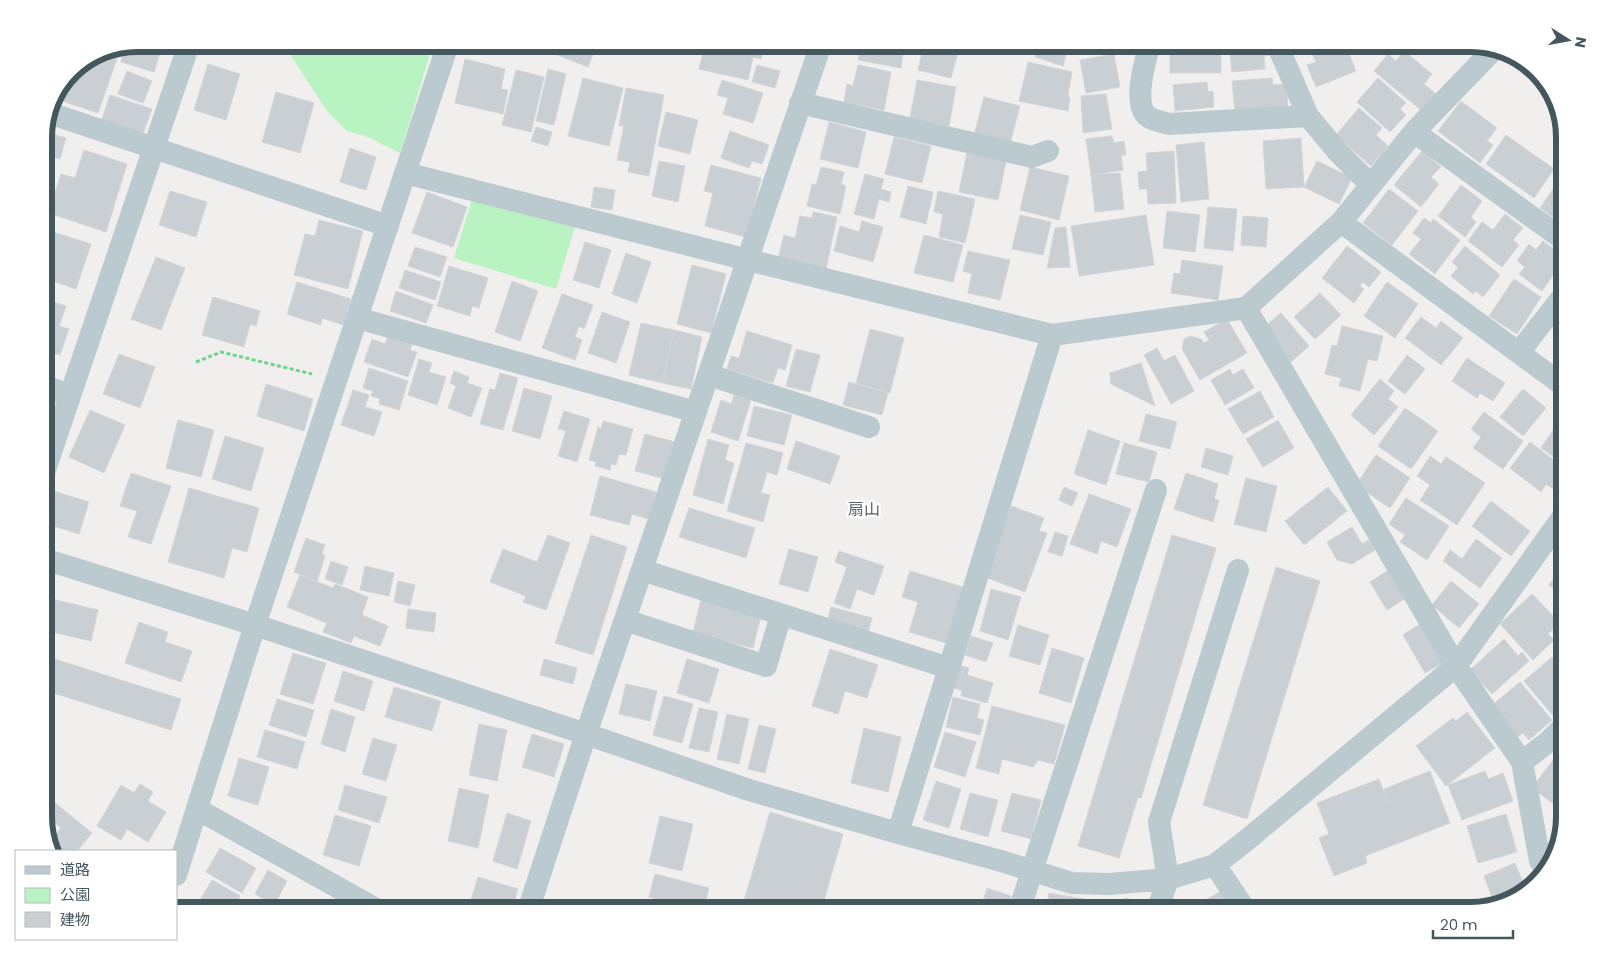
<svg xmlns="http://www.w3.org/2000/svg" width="1608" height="955" viewBox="0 0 1608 955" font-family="Poppins,'Noto Sans JP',sans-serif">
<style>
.green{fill:#b8f3c1}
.building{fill:#c9cfd3;stroke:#d1d6da}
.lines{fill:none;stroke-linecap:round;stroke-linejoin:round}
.path{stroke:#6dd48a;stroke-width:3;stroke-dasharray:4 2.5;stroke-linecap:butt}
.minor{stroke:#bacacf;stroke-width:22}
.labels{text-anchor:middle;stroke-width:4.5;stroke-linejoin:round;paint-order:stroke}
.quarter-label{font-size:16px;fill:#5a6064;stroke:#fff}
.rim{fill:none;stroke:#44575d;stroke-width:6}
</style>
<rect width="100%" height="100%" fill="#f1eeee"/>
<path class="green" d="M290 44H433L400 153 366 136 347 131 327 111 291 56Z
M473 196 575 227 556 289 454 258Z"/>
<path class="building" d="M138 44H150L162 47 154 72 121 62 125 46Z
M544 44H597L588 67 542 49Z
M705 44H765L761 59 753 57 748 80 699 69Z
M861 44H894L904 46 901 68 858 60Z
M924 44 960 45 951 78 918 70Z
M1039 44H1063L1068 46 1063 66 1035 57Z
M1095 44H1136V48L1095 52Z
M1170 44H1221V73H1170Z
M1229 44H1269L1270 55 1264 56 1265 69 1232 72Z
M1308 44H1345L1356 71 1316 87 1307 65 1316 62Z
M121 47 98 113 59 100 71 71 102 51Z
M1404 51 1432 74 1424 84 1436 94 1422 111 1374 71 1388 54 1396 61Z
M1114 54 1120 87 1086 93 1080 60Z
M465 59 505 69 501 89 508 90 503 114 455 103Z
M1028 62 1072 72 1068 95 1070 99 1068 111 1019 101Z
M208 64 240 74 226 120 194 110Z
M757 65 780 71 775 88 752 82Z
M858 65 891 72 884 110 844 102 847 84 853 86Z
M548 69 566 74 554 125 536 121Z
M516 70 544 77 531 132 502 125Z
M127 71 152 81 143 103 118 94Z
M583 78 623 88 609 146 568 136Z
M1272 78 1273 85 1286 84 1288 108 1235 113 1232 81Z
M1378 78 1406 103 1400 109 1406 115 1390 132 1357 102Z
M722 80 763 93 753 123 723 114 728 98 717 95Z
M917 80 956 87 949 126 910 118Z
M1207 82 1208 92 1213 91 1214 107 1175 111 1173 85Z
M626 88 664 95 649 176 628 172 630 162 617 160 624 126H619Z
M276 92 314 103 300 153 262 142Z
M1106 94 1112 129 1083 133 1081 96Z
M110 95 152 109 142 136 101 122Z
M984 97 1020 106 1010 144 974 135Z
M1461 101 1497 128 1487 141 1493 145 1480 163 1438 131Z
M1359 108 1382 128 1376 135 1388 146 1371 166 1336 135Z
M666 112 698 120 690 154 658 146Z
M829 122 866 132 858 168 820 159Z
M536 127 552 132 548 146 531 141Z
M730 131 769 145 762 164 752 161 749 168 721 158Z
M44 132 66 138 60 159 44 154Z
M1506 135 1554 169 1534 198 1486 164Z
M1112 136 1114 143 1124 141 1126 155H1121L1123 170 1091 175 1086 139Z
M894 137 931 146 922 183 885 174Z
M1301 138 1304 187 1266 189 1263 141Z
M1204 142 1209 199 1181 202 1176 145Z
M350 148 376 157 366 190 340 182Z
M84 150 127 164 106 232 49 213 61 174 75 178Z
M1174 151 1176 203 1148 204 1147 189H1139L1138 172 1147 171 1146 153Z
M1422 151 1441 167 1431 177 1439 184 1421 207 1394 185Z
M967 153 1006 161 998 200 959 192Z
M659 161 685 166 678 202 652 196Z
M1317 161 1352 178 1339 204 1304 187Z
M711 165 761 178 746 237 705 226 713 193 704 191Z
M821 167 844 172 841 184 846 186 840 214 807 206 812 184 816 185Z
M1030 167 1069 176 1059 220 1020 210Z
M1120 173 1124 209 1095 212 1091 175Z
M1564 173V225L1540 208Z
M865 174 884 179 881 189 891 192 889 202 879 199 874 219 854 214Z
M1461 185 1482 201 1471 217 1476 222 1465 237 1438 216Z
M908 186 933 192 926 224 900 217Z
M594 187 615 190 612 210 591 207Z
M1389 189 1418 211 1392 245 1363 223Z
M170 191 207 202 196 237 159 225Z
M938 191 975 199 965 243 939 237 943 214 934 212Z
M427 192 467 207 453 247 412 233Z
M1208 207 1237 209 1233 251 1204 248Z
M1167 211 1200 215 1195 252 1163 248Z
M813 212 837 217 826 269 778 259 784 235 795 238 800 216 812 218Z
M1505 214 1523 228 1513 240 1519 245 1502 267 1468 241 1482 222 1493 230Z
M1020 215 1051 222 1043 255 1012 249Z
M1146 215 1154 265 1079 276 1071 226Z
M1243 216 1268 218 1266 247 1241 245Z
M1424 218 1431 223 1433 219 1460 240 1435 274 1409 254 1421 239 1413 233Z
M319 220 363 231 348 289 294 275 305 234 315 236Z
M862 221 883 227 873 262 834 251 840 226 859 232Z
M1066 227 1070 267 1047 268 1055 228Z
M53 232 91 244 76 289 44 278V261Z
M924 235 963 245 953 282 914 273Z
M1543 241 1564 257V259L1542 291 1519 274 1525 267 1517 261 1529 244 1536 250Z
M585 242 611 250 599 288 573 280Z
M1347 246 1381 272 1369 287 1363 282 1360 286 1364 289 1354 303 1322 278Z
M1465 246 1500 275 1483 297 1476 291 1473 294 1451 276 1458 267 1452 262Z
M415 247 447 257 440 277 408 266Z
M968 251 1010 260 1000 300 968 293 972 274 963 271Z
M626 253 651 262 637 303 612 294Z
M156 257 185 268 161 330 131 319Z
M1182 260 1223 266 1218 300 1171 293 1174 273 1180 274Z
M692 265 726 274 711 333 677 324Z
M449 266 488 278 479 308 472 306 470 316 437 306Z
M405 270 441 282 435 300 399 288Z
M1514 279 1541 297 1517 334 1489 316Z
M512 281 538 291 520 341 495 332Z
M297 282 351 299 343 325 322 318 321 325 287 314Z
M1387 282 1418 304 1395 338 1364 316Z
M396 291 433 305 426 323 390 311Z
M1320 293 1341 315 1315 339 1294 317Z
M562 294 593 305 584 329 579 326 575 337 582 340 575 360 542 348Z
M213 297 260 311 256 326 250 324 244 347 202 335Z
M44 299 66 306 59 326 69 329 60 355 51 352 46 369 44 368Z
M602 312 630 322 616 363 588 353Z
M1281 313 1309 346 1291 362 1262 329Z
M1421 317 1436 328 1441 321 1463 338 1441 365 1405 338Z
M1227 319 1247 353 1200 380 1182 349 1184 339 1190 336 1201 339 1204 343 1209 340 1204 332Z
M641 323 674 330 662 383 629 375Z
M1342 326 1383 336 1377 361 1368 359 1360 391 1339 386 1341 378 1325 374 1332 345 1337 346Z
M870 329 904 338 890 393 856 383Z
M674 330 702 337 691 389 662 383Z
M747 331 792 345 785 370 778 368 773 383 727 369 731 356 739 358Z
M388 337 412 345 410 350 417 352 408 377 364 362 372 339 385 344Z
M1157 348 1164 361 1175 355 1194 391 1171 404 1144 355Z
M796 349 820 355 810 392 786 386Z
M119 354 155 367 140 408 103 394Z
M1407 355 1425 369 1405 394 1388 381Z
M1467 358 1505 383 1493 401 1480 393 1477 398 1452 381Z
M419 359 432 363 429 372 446 377 437 405 408 395Z
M1141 363 1155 406 1111 384 1110 373Z
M369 368 408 381 399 410 379 404 380 399 371 396 373 391 363 388Z
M1230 369 1233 375 1243 369 1254 388 1225 405 1211 380Z
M454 371 469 377 467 383 482 388 471 417 448 408 456 386 450 383Z
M500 373 518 378 503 430 480 424 490 389 495 390Z
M1380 379 1394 391 1388 399 1398 407 1374 435 1351 415Z
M849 382 888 393 882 415 843 405Z
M266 384 313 399 304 431 257 416Z
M524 388 552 396 540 439 512 431Z
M1523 389 1546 408 1523 436 1500 417Z
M353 390 369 395 365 407 382 412 374 436 341 425Z
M1260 391 1274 417 1243 434 1228 409Z
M734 395 751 400 738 441 711 432 721 400 731 404Z
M754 406 792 415 784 445 747 436Z
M1405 408 1438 431 1411 469 1378 446Z
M90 410 125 425 104 473 69 457Z
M564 411 590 419 577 462 558 456 566 431 558 429Z
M1484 412 1523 441 1503 469 1473 448 1481 437 1471 429Z
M1146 414 1177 422 1170 449 1139 441Z
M178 420 214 430 201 477 166 468Z
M1278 420 1294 448 1263 467 1246 439Z
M603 421 633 429 626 455 619 454 616 465 611 464 610 470 595 466 596 462 589 460 598 427 601 429Z
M1558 423 1564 427V464L1541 448Z
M1088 430 1120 441 1106 485 1074 474Z
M645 434 675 442 665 479 635 471Z
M225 436 264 448 251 491 212 479Z
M708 439 729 445 725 460 734 463 723 504 693 495Z
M796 441 840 456 830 484 787 469Z
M1530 442 1564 468V480L1556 491 1546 484 1541 492 1510 468Z
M746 443 783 453 777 475 767 472 761 493 770 495 763 522 727 511Z
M1124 443 1157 452 1149 482 1116 474Z
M1206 448 1233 456 1228 475 1201 467Z
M1376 455 1410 478 1390 508 1356 485Z
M1430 456 1441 464 1446 457 1485 483 1457 525 1420 500 1430 485 1417 476Z
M131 473 171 486 151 544 128 537 137 511 120 506Z
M1186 473 1218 484 1214 499 1219 500 1213 522 1174 509Z
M600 476 656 492 649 519 632 514 629 525 590 515Z
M1246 478 1277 486 1266 532 1234 524Z
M1064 487 1078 493 1072 506 1059 500Z
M1328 487 1347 511 1304 545 1285 521Z
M189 488 259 508 247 552 232 548 224 578 168 562Z
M53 491 89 502 79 534 44 523Z
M1089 494 1131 509 1117 547 1101 541 1097 554 1070 544Z
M1406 498 1449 526 1427 560 1400 542 1405 535 1389 524Z
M1491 501 1530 531 1511 556 1472 526Z
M1011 506 1044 518 1039 531 1047 533 1025 592 985 577Z
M689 508 755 528 746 558 679 537Z
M1352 527 1362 544 1369 540 1375 550 1352 564 1337 560 1327 542Z
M1055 532 1068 536 1062 556 1048 552Z
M548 535 570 543 546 610 523 602 526 596 490 582 503 549 537 562Z
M591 535 627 547 593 655 555 643Z
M1172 535 1216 548 1141 798 1138 797 1119 858 1078 846Z
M306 538 325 545 322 553 325 556 317 581 294 572Z
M1476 539 1502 558 1480 588 1443 561 1450 550 1462 559Z
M789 549 818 557 808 592 779 584Z
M839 551 884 566 874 595 857 589 850 609 834 603 847 567 835 562Z
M331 561 348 567 342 585 325 579Z
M1564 564V596L1549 585Z
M365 566 394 573 389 596 360 590Z
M1276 567 1320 581 1247 819 1203 805Z
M1389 570 1406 598 1387 610 1370 582Z
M910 571 963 587 946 643 909 632 918 602 902 597Z
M300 575 333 588 335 584 368 597 362 615 388 626 380 646 354 636 351 643 323 632 327 623 287 607Z
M398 581 415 585 410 606 394 602Z
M1451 581 1479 604 1459 628 1432 605Z
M991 589 1021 597 1008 640 980 631Z
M1532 594 1560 623 1548 634 1554 640 1533 660 1500 624Z
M44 597 98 610 91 641 44 630Z
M701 599 761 615 753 648 693 633Z
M831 607 872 618 868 633 827 622Z
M408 609 436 613 434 632 406 628Z
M139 622 168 632 165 642 192 651 181 682 125 663Z
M1420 624 1444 662 1425 673 1403 635Z
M1018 625 1049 635 1040 665 1009 656Z
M971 636 993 643 986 662 965 655Z
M1504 639 1518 656 1522 652 1529 661 1492 694 1470 670Z
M1052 648 1084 658 1071 703 1039 693Z
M830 649 878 665 867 698 845 691 838 714 812 706Z
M293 653 326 663 313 704 280 694Z
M48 657 181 699 171 730 44 690V670Z
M1552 657 1564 672V678L1558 684 1564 692V710L1555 718 1524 681Z
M544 659 577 668 573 684 540 675Z
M687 659 719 669 709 703 677 693Z
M958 665 969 668 967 675 993 683 987 703 961 696 962 691 952 687Z
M343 671 373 681 364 711 334 701Z
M1520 682 1552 720 1529 740 1523 733 1516 738 1490 707Z
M626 684 657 691 650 721 619 714Z
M394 687 441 701 432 731 385 717Z
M664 696 693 704 682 743 653 735Z
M953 697 980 704 977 718 984 720 980 735 946 727Z
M277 699 314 710 306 737 269 725Z
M992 706 1065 725 1054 764 1038 760 1033 767 1002 759 999 774 976 768Z
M699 708 718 712 709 752 689 748Z
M331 709 355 717 345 752 321 744Z
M1467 712 1495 748 1446 786 1416 746 1453 718 1456 721Z
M727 714 749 719 739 764 717 759Z
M479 724 507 730 497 781 469 775Z
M759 725 776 729 765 773 748 769Z
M864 728 901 737 888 792 851 783Z
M265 730 305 742 297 769 257 757Z
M945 732 976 742 965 777 934 767Z
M532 734 564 744 554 777 522 767Z
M373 738 397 745 386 781 362 774Z
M1559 752 1564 756V799L1558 807 1532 788Z
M239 758 269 767 258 805 228 796Z
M1430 771 1450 823 1365 856 1367 863 1334 876 1319 838 1329 834 1317 803 1379 779 1388 803 1384 789Z
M1485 771 1488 779 1503 773 1513 801 1462 820 1448 785Z
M936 781 961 789 949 828 923 820Z
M140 784 153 792 148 801 166 812 148 842 127 829 121 840 97 826 121 785 134 793Z
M345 785 387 797 379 823 338 810Z
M459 788 489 795 478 848 448 841Z
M970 793 998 800 988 837 960 829Z
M1012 793 1041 800 1031 839 1001 831Z
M54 802 92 833 77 851H52L50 842 61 828 44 814Z
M770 812 843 834 821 911H741Z
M507 813 531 821 517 869 493 861Z
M1506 814 1517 852 1478 863 1467 826Z
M335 815 371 826 359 866 323 855Z
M660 816 693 824 682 871 649 863Z
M220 848 256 868 242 893 206 872Z
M1515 863 1526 890 1518 899 1495 905 1484 876Z
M268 870 287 881 274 905 255 894Z
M655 874 709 888 703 911 649 897Z
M478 877 518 889 511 911H474L468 910Z
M212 880 240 896 232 911H215L199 902Z
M987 888 1011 896 1006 911H980Z
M1226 888 1240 911H1204L1199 904Z
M1049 893 1084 899 1082 911H1046Z
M1125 898 1152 906 1150 911H1121Z
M251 900 272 911H245Z"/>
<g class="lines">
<path class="path" d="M196 362 221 352 312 374"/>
<path class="minor" d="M1016 44H1018
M1150 44C1145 61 1131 108 1150 118 1156 121 1164 122 1169 124L1308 116
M1277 44 1308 116 1337 151 1371 185
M800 103 1032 157 1048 151
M52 114 388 226
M1414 132 1564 240
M405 173 748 260 1052 335 1246 308 1341 222 1414 132 1493 50
M1341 222 1564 386
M1246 308 1456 666 1522 762 1540 861 1546 870
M357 318 696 412
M1519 352 1564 295
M709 375 869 427
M44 386 70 395
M44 473 189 44
M44 559 255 625 586 734 749 790 898 833 1001 861 1072 883 1109 884 1168 879 1215 865 1248 839 1456 666 1564 515
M642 570 949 668
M625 620 766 666 781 615
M1522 762 1548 742 1564 726
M197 809 380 911
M898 833 1052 335
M1215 865 1246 911
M176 875 255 625 448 44
M528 911 586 734 821 44
M1019 911 1156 490
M1157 911 1168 879 1159 822 1238 570"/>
</g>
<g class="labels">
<g class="quarter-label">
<text x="864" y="515">扇山</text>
</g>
</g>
<path d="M0 0H1608V955H0ZM137 52H1471A85 85 0 0 1 1556 137V817A85 85 0 0 1 1471 902H137A85 85 0 0 1 52 817V137A85 85 0 0 1 137 52Z" fill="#fff" fill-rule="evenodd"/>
<path class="rim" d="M137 52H1471A85 85 0 0 1 1556 137V817A85 85 0 0 1 1471 902H137A85 85 0 0 1 52 817V137A85 85 0 0 1 137 52Z"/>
<rect x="15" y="850" width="162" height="90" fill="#ffffff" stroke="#b4bcbe"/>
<rect x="25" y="866" width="25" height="8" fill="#bacacf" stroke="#b4bcbe"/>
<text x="60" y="875" font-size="15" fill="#44575d">道路</text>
<rect x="25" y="888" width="25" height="15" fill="#b8f3c1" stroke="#b4bcbe"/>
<text x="60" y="900" font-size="15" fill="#44575d">公園</text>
<rect x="25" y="912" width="25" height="15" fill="#c9cfd3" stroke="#b4bcbe"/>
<text x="60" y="925" font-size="15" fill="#44575d">建物</text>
<g transform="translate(1568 40) rotate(101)" stroke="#ffffff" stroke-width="4" paint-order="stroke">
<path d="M0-4L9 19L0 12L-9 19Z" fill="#44575d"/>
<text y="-8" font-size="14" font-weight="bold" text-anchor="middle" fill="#44575d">N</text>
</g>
<path d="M1433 930v8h80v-8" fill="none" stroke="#44575d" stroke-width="2.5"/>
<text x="1440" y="930" font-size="15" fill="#44575d" stroke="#ffffff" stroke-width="4" paint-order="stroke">20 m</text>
</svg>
